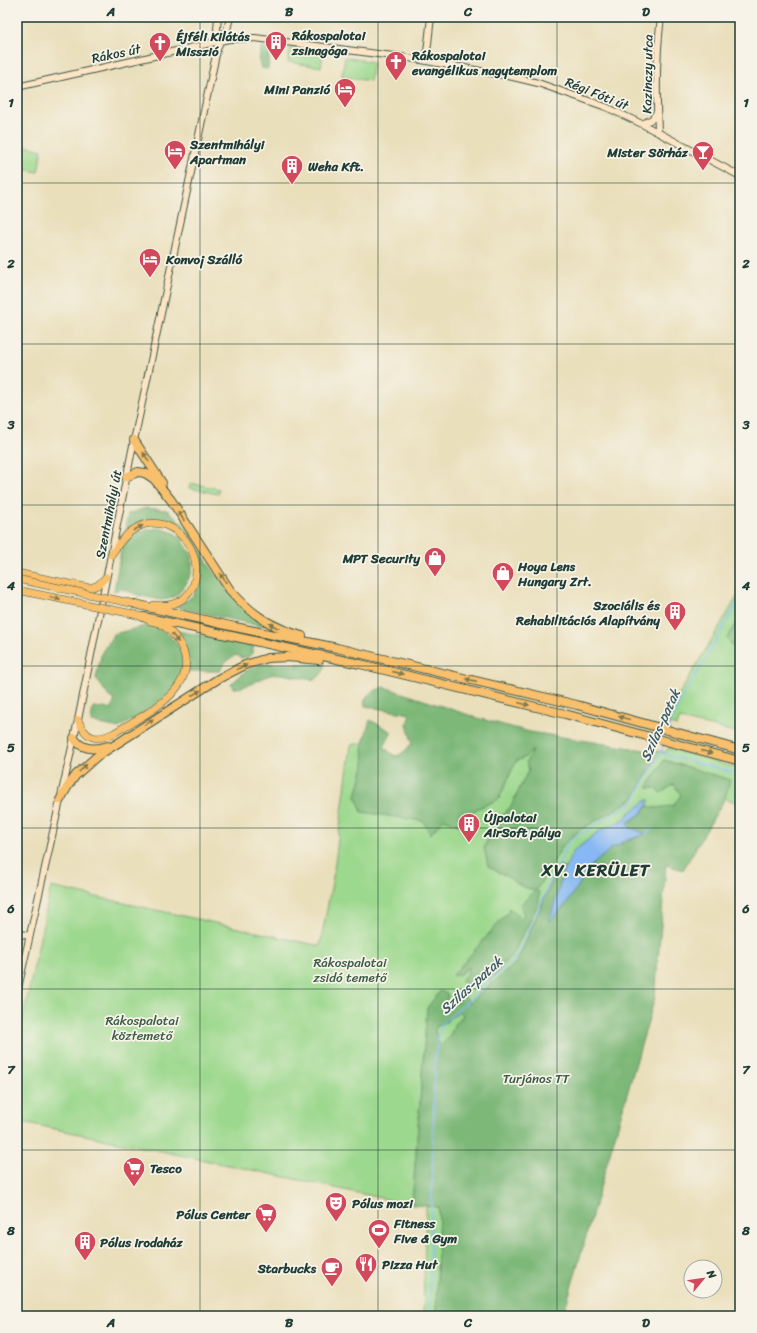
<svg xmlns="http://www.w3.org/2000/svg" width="757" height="1333" viewBox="0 0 757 1333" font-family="Sriracha,sans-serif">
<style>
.green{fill:#9cd88d;stroke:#5e8a60;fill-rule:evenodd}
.forest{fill:#7db878;stroke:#4e7a56;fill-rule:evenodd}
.water{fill:#87b8f3;stroke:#537a94}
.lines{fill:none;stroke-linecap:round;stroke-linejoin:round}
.stream{stroke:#87b8f3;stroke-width:1.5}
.secondary-casing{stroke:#3d5548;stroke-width:8}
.primary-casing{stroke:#3d5548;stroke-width:8}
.highway-casing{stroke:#3d5548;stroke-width:10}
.secondary{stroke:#fce5c4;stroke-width:6}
.primary{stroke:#f8bf6c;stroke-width:7}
.highway{stroke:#f8bf6c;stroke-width:8}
.primary-bridge-casing{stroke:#3d5548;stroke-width:8;stroke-linecap:butt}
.primary-bridge{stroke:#f8bf6c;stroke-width:7}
.oneway{fill:#81784d}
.grid{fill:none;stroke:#1f3d34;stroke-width:1;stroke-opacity:0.55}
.labels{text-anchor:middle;stroke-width:3.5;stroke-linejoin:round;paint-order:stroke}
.poi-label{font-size:13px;font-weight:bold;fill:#1f3d34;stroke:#f7f3e8;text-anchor:start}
.street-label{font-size:13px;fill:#1f3d34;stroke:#f7f3e8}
.park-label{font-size:13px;fill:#385c46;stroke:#f7f3e8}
.water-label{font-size:14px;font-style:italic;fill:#395c64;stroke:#f7f3e8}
.district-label{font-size:17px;font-weight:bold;letter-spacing:1px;fill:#1f3d34;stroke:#f7f3e8}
.neatline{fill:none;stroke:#1f3d34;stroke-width:1.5}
.grid-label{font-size:13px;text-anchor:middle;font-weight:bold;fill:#1f3d34}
</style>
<rect width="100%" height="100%" fill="#f7f3e8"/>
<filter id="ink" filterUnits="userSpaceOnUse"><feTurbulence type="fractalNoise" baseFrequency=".025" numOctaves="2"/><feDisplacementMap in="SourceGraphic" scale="8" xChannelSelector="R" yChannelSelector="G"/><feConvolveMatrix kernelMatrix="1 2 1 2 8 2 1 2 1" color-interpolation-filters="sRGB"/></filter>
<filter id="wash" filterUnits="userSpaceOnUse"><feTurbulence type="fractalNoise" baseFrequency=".012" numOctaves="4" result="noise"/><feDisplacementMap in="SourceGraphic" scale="16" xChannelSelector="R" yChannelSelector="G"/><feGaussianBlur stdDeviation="0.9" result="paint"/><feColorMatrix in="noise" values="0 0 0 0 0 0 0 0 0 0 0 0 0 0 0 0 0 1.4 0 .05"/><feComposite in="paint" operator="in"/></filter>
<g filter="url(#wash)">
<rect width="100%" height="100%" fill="#eadfbb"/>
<path class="green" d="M290 48 323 53 321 67 288 62Z
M345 57 373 62 370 81 342 76Z
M26 146 42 150 38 172 22 169Z
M190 483 219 489 218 494 189 488Z
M740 592V616L727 638 737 648 740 646V733L680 719 677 726 666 723 675 701Z
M363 743 364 766 356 796 362 812 423 821 444 819 461 826 476 809 499 799 516 761 524 758 534 748 529 769 519 790 511 806 499 819 484 847 488 866 498 872 505 875 521 886 542 880 564 844 580 830 618 808 653 764 657 751 666 752 668 748 740 769V804L725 798 730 780 664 760 648 788H655L661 793 674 784 681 795 673 806 654 808 648 806 649 800 628 814 625 819 599 831 573 852 564 871 561 865 558 870V876L554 877 551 883 520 955 515 964 469 1003 466 998C459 1002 454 1005 446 1003L440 991 427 1008 412 1205 290 1178 17 1121V1046L51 887 320 946 333 877 351 745ZM509 908 521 919 524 915 531 919 513 954 505 962 492 979 481 976 476 981 462 980 468 972 469 967 460 974 453 975 508 912Z
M459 1011 463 1016 455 1023 450 1036 440 1046 435 1032 436 1027 446 1022Z
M426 1206 439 1207 436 1316H423Z"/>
<path class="forest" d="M261 47 270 50 268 69 262 68 259 62Z
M146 508 167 510 186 527 211 568 243 608 266 625 261 626 177 607 193 596 202 581 200 563 195 546 182 533 166 521 153 518 135 524 125 533 128 514Z
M159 528 174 533 182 539 192 556V571L186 584 177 595 168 599 161 600 141 596 122 589 114 591 122 545 131 536 140 531Z
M740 616V646L737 648H734L727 638Z
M149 625C161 628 171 635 178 646 181 651 182 654 182 660 183 668 182 678 178 684 167 701 136 717 119 728L91 722 93 707 111 709 115 700 109 697 96 678 102 652 114 634Z
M177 631 254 645 252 654 248 657 241 658 237 655C228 658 224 663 220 671H187C188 656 186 644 175 633Z
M263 664H325C325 671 321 675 316 679 303 681 289 673 275 674 260 676 249 689 233 688L231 684 246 671Z
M384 687 481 719 530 732 644 750 653 764 633 799 580 830 564 844 536 891 539 892V902L513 954 505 962 492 979 481 976 476 981 464 986 462 980 468 972V967L460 974 452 976 508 912 509 908 521 918 524 915 520 905 535 891 521 886 505 875 498 872 488 866 484 847 499 819 511 806 529 769 526 762 533 750 524 758 516 761 499 799 476 809 461 826 444 819 430 834 423 821 362 812 356 796 364 766 363 743 370 720 392 732 384 747 393 755 398 756 406 750 412 743 407 723 410 714 365 706C363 694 374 691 384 687Z
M664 760 730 780 725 798 683 870 666 865 655 997 563 1316H436L439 1207 412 1205 427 1008 440 991 448 994 446 1003 450 1004 457 1003 459 999 464 995 469 1003 515 964 520 955 551 883 554 877 558 876V870L560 865 564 871 550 921 566 904 592 865 612 848 645 834 629 827 628 822 639 816 648 806 654 808 673 806 681 795 674 784 661 793 655 788H647ZM459 1011 463 1016 455 1023 450 1036 440 1046 435 1032 436 1027 446 1022Z"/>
<path class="water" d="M649 799C647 811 638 816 628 822L629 827 646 834 625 841 612 848 592 865 566 904 549 922 564 871 573 852 599 831 625 819 628 814Z"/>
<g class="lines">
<path class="stream" d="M669 728C679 700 693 680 708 655 719 636 729 617 740 598
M661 752 673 757 740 774
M646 834 652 829
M429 1316 435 1055 441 1025 513 961 518 954 567 845 571 840 633 802 661 752 664 743"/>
</g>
</g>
<g filter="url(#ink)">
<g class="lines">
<g class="secondary-casing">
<path id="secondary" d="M218 17 217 29 220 41
M426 61 431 17
M17 87 229 39 255 38 416 59 513 77 538 83 606 107 642 124 740 176
M642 124 652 119 657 112
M658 131C656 93 656 55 661 17
M17 933 29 936
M17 993 78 720 132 450 217 50 220 41 227 30 230 17"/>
</g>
<g class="primary-casing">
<path id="primary" d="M111 555C118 545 125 534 136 528 145 523 155 522 165 525 209 542 207 612 154 605
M17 573 90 588 98 585 106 577
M78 720C86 739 96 742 114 733 143 715 205 688 180 644 175 636 168 627 159 623 156 622 153 622 150 621 144 617 140 616 133 614"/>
</g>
<g class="highway-casing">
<path id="highway" d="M134 440 162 483
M126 477 138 472 145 473 154 479 171 500 230 590C252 615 271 627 302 636
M135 604 235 627 337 648 577 705 740 750
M144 617 360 664 565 714 740 761
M74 738C81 750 95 750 108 746
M60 800 68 786 76 775 96 757 218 679 245 665 268 658 288 657 319 660"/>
</g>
<use href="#secondary" class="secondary"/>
<use href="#primary" class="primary"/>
<use href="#highway" class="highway"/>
<g class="primary-bridge-casing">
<path id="primary-bridge" d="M17 579 135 604
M17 590 133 614"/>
</g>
<use href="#primary-bridge" class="primary-bridge"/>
</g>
<defs><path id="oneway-solid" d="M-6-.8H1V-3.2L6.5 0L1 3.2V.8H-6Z"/></defs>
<g class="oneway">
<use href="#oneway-solid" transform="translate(146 457) rotate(-123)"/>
<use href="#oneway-solid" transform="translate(181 516) rotate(-124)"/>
<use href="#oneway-solid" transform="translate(138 528) rotate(-28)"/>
<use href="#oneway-solid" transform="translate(223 578) rotate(-124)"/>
<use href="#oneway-solid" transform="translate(55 598) rotate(12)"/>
<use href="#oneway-solid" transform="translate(274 626) rotate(-153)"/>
<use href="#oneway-solid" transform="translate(175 638) rotate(53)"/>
<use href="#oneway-solid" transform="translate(242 667) rotate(-25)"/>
<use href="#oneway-solid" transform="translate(398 673) rotate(14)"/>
<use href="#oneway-solid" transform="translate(471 680) rotate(-167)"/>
<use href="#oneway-solid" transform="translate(196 693) rotate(-31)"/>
<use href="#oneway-solid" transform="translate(524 704) rotate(14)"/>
<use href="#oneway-solid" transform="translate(624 718) rotate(-165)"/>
<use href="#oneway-solid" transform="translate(149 722) rotate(-33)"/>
<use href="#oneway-solid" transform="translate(707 752) rotate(15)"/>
<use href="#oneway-solid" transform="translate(83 768) rotate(-46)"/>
</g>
</g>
<path class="grid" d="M200 17V1316M378 17V1316M557 17V1316M17 183H740M17 344H740M17 505H740M17 666H740M17 828H740M17 989H740M17 1150H740"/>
<defs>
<g id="building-pin" transform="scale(1.15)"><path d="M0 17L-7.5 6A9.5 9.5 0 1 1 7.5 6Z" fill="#d1495b" stroke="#f7f3e8"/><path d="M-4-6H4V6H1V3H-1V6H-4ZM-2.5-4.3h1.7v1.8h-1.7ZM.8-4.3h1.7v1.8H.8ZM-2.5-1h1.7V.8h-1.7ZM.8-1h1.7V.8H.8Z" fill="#fff"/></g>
<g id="church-pin" transform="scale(1.15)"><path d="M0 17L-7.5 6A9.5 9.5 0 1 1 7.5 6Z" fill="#d1495b" stroke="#f7f3e8"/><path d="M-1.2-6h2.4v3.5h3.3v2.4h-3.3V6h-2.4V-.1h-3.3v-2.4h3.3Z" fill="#fff"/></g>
<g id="hotel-pin" transform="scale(1.15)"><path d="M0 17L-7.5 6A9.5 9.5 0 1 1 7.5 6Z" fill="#d1495b" stroke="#f7f3e8"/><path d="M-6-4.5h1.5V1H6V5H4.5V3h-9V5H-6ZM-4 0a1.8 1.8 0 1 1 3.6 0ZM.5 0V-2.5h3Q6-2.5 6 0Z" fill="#fff"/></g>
<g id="bar-pin" transform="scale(1.15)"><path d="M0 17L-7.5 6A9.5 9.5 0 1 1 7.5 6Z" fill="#d1495b" stroke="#f7f3e8"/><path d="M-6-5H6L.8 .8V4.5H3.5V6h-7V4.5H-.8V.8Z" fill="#fff"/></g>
<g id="shop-pin" transform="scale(1.15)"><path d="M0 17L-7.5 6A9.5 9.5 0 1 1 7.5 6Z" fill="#d1495b" stroke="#f7f3e8"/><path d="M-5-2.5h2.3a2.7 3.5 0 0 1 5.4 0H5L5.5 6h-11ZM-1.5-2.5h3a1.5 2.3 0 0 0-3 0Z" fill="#fff"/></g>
<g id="supermarket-pin" transform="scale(1.15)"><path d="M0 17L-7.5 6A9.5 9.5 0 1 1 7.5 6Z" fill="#d1495b" stroke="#f7f3e8"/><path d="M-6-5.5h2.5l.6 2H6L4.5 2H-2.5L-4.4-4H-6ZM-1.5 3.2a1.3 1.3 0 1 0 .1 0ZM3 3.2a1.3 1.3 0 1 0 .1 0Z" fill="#fff"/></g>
<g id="theatre-pin" transform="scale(1.15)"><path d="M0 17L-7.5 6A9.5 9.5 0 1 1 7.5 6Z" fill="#d1495b" stroke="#f7f3e8"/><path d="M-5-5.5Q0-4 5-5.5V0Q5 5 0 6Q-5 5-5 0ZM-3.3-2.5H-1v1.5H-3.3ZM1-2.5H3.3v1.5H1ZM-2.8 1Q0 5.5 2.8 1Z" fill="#fff"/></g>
<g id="stadium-pin" transform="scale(1.15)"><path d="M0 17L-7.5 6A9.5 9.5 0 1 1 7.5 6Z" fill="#d1495b" stroke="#f7f3e8"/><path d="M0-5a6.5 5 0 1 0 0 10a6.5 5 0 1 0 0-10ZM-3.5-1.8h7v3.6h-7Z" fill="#fff"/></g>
<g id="restaurant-pin" transform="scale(1.15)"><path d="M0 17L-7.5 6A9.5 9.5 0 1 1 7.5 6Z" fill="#d1495b" stroke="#f7f3e8"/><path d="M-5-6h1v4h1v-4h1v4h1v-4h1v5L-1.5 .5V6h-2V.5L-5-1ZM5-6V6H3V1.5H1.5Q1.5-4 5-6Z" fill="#fff"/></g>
<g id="cafe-pin" transform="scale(1.15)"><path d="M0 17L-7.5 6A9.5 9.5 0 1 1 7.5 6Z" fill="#d1495b" stroke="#f7f3e8"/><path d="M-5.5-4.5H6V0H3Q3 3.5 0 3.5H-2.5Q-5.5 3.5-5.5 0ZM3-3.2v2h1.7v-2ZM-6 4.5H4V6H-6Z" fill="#fff"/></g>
</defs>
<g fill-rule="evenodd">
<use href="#building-pin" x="276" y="42"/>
<use href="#church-pin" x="160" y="43"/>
<use href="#church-pin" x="396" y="62"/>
<use href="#hotel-pin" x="345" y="89"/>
<use href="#hotel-pin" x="175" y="151"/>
<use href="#bar-pin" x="703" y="152"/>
<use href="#building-pin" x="292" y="166"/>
<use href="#hotel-pin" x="150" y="259"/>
<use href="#shop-pin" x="435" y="558"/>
<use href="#shop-pin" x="503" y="573"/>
<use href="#building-pin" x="675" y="612"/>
<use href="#building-pin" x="469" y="824"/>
<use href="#supermarket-pin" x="134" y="1168"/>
<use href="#theatre-pin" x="336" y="1203"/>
<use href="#supermarket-pin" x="266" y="1214"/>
<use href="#stadium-pin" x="379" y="1230"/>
<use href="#building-pin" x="85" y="1242"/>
<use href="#restaurant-pin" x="366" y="1264"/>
<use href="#cafe-pin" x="332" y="1268"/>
</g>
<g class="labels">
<g class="poi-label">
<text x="292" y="40">Rákospalotai<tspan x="292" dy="15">zsinagóga</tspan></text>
<text x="176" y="41">Éjféli Kilátás<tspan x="176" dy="15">Misszió</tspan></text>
<text x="412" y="60">Rákospalotai<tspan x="412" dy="15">evangélikus nagytemplom</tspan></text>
<text x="330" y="94" text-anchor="end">Mini Panzió</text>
<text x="190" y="149">Szentmihályi<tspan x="190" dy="15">Apartman</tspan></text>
<text x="688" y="157" text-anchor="end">Mister Sörház</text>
<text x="308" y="171">Weha Kft.</text>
<text x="166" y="264">Konvoj Szálló</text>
<text x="420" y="563" text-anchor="end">MPT Security</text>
<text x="518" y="571">Hoya Lens<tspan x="518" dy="15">Hungary Zrt.</tspan></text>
<text x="660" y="610" text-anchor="end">Szociális és<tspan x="660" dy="15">Rehabilitációs Alapítvány</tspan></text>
<text x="484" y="822">Újpalotai<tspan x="484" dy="15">AirSoft pálya</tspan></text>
<text x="150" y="1173">Tesco</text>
<text x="352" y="1208">Pólus mozi</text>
<text x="250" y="1219" text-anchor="end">Pólus Center</text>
<text x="394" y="1228">Fitness<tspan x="394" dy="15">Five &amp; Gym</tspan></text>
<text x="100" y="1247">Pólus irodaház</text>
<text x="382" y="1269">Pizza Hut</text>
<text x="316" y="1273" text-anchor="end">Starbucks</text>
</g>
<g class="street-label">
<text transform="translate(116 53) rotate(-12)" y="5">Rákos út</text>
<text transform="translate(647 74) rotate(-89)" y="5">Kazinczy utca</text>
<text transform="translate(597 93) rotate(22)" y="5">Régi Fóti út</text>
<text transform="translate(108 514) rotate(-79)" y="5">Szentmihályi út</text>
</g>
<g class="park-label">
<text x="350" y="967">Rákospalotai<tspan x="350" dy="15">zsidó temető</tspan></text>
<text x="142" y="1025">Rákospalotai<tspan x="142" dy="15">köztemető</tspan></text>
<text x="536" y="1083">Turjános TT</text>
</g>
<g class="water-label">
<text transform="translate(660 725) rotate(-66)" y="5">Szilas-patak</text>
<text transform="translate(471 985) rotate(-42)" y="5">Szilas-patak</text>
</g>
<g class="district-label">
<text x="596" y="876">XV. KERÜLET</text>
</g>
</g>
<rect width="757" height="1333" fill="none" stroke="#f7f3e8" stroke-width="44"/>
<g transform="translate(703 1279) rotate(61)"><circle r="19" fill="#f7f3e8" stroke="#a1aaa0"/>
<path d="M0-3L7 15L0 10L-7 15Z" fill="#d1495b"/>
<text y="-6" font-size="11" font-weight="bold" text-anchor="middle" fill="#1f3d34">N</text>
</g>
<rect x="22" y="22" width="713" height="1289" class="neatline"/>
<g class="grid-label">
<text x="111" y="16">A</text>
<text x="289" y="16">B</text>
<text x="468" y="16">C</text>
<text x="646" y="16">D</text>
<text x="11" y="107">1</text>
<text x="746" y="107">1</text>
<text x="11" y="268">2</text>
<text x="746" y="268">2</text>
<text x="11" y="429">3</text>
<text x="746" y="429">3</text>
<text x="11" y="590">4</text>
<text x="746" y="590">4</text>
<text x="11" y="752">5</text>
<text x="746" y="752">5</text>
<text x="11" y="913">6</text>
<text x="746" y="913">6</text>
<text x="11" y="1074">7</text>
<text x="746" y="1074">7</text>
<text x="11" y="1235">8</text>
<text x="746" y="1235">8</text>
<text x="111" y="1327">A</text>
<text x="289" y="1327">B</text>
<text x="468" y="1327">C</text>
<text x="646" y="1327">D</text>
</g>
</svg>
